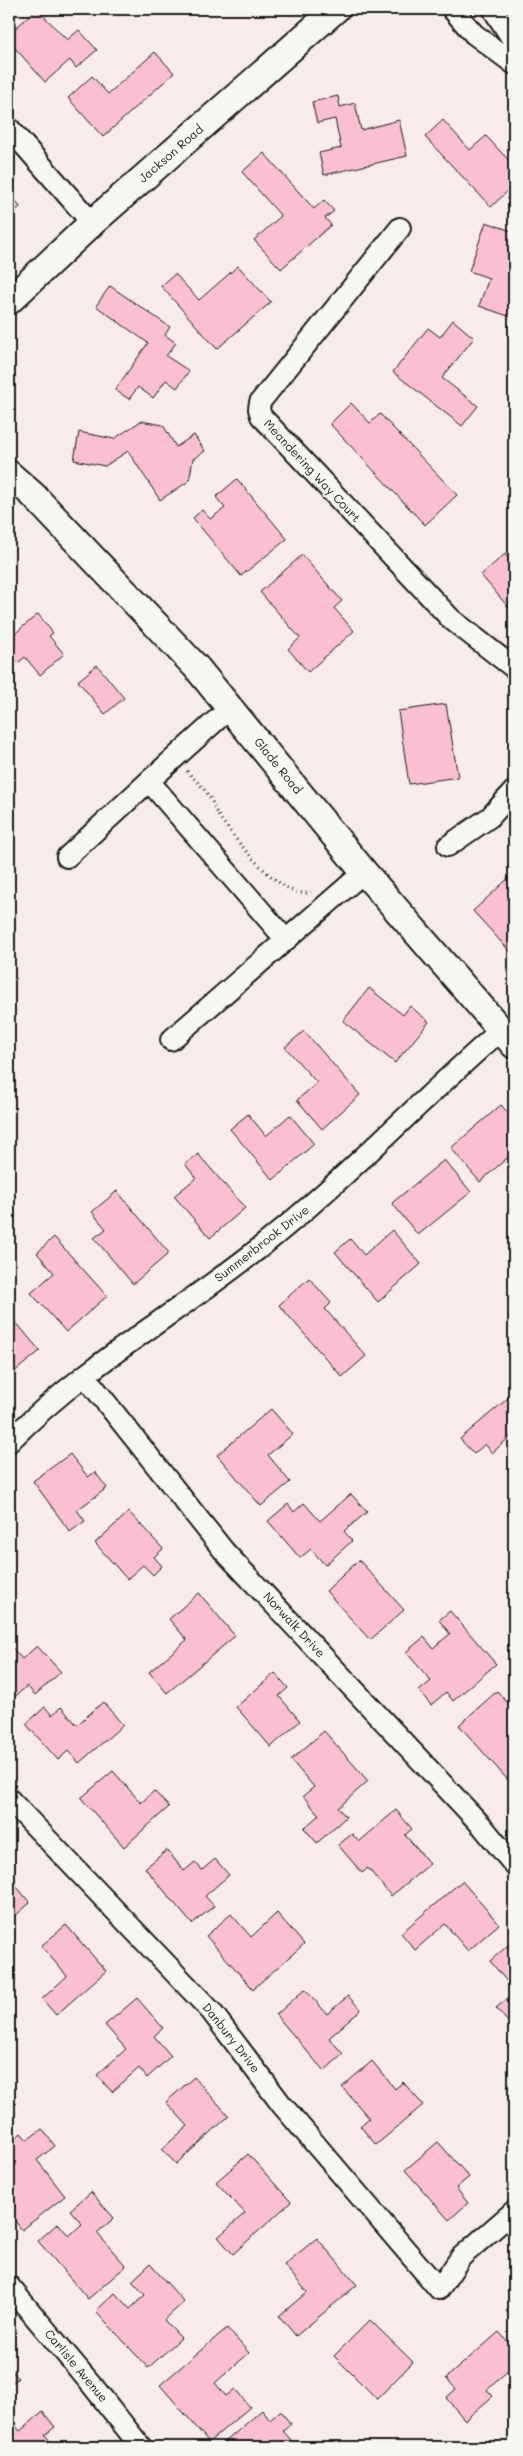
<svg xmlns="http://www.w3.org/2000/svg" width="523" height="2456" viewBox="0 0 523 2456" font-family="Mali,sans-serif">
<style>
.building{fill:#fac0d2;stroke:#1c1c1c}
.lines{fill:none;stroke-linecap:round;stroke-linejoin:round}
.minor-casing{stroke:#1c1c1c;stroke-width:24}
.major-casing{stroke:#1c1c1c;stroke-width:30}
.path{stroke:#1c1c1c;stroke-width:3;stroke-dasharray:1 4;stroke-linecap:butt}
.minor{stroke:#f6f6f2;stroke-width:20}
.major{stroke:#f6f6f2;stroke-width:26}
.labels{text-anchor:middle;stroke-width:4;stroke-linejoin:round;paint-order:stroke}
.street-label{font-size:12px;fill:#1c1c1c;stroke:#f6f6f2}
</style>
<rect width="100%" height="100%" fill="#f7ebec"/>
<filter id="ink" filterUnits="userSpaceOnUse"><feTurbulence type="fractalNoise" baseFrequency=".02" numOctaves="2"/><feDisplacementMap in="SourceGraphic" scale="10" xChannelSelector="R" yChannelSelector="G"/><feConvolveMatrix kernelMatrix="1 2 1 2 8 2 1 2 1" color-interpolation-filters="sRGB"/></filter>
<g filter="url(#ink)">
<path class="building" d="M37 9 67 40 79 30 97 50 76 68 70 60 45 82 9 41V34Z
M155 52 174 73 103 137 68 98 92 76 108 94Z
M338 96 340 107 355 103 361 130 399 120 407 156 324 175 319 153 341 148 335 119 317 123 312 102Z
M443 120 470 150 486 136 514 166V185L491 207 425 137Z
M264 153 314 209 324 200 334 211 325 218 331 225 281 269 254 240 281 216 242 172Z
M9 193 20 207 9 216Z
M486 222 514 232V252L510 263 514 265V306L511 317 479 306 489 278 469 271Z
M238 266 271 302 217 349 161 286 175 274 199 300Z
M110 286 170 327 165 335 176 343 166 356 189 371 177 388 166 380 153 398 138 387 129 399 115 390 148 343 96 306Z
M453 320 474 338 442 378 478 406 462 426 393 372 428 328 440 337Z
M351 403 370 423 380 414 457 495 425 525 330 424Z
M141 421 163 425 176 447 194 435 205 451 193 459 189 481 160 500 128 451 105 466 74 460 79 432 114 439Z
M237 479 287 539 241 576 193 518 202 510 210 519 225 508 216 497Z
M505 554 514 565V614L481 575Z
M302 555 342 601 334 608 354 631 308 672 288 649 300 638 260 592Z
M38 614 53 633 49 636 64 654 40 675 25 657 18 663 9 653V650L16 643 11 637Z
M97 665 124 698 105 714 78 681Z
M446 704 458 777 409 784 398 711Z
M514 873V956L473 911Z
M369 988 403 1015 410 1006 429 1022 395 1063 343 1021Z
M304 1031 360 1095 322 1129 297 1100 317 1083 285 1047Z
M501 1105 514 1120V1167L507 1158 480 1182 451 1148Z
M248 1114 266 1136 290 1115 314 1144 273 1180 230 1129Z
M198 1154 245 1208 210 1238 174 1196 196 1178 185 1164Z
M444 1160 471 1192 418 1235 392 1203Z
M117 1191 169 1253 133 1284 94 1238 106 1229 92 1212Z
M392 1230 421 1264 378 1302 335 1252 350 1239 364 1255Z
M54 1237 107 1296 66 1332 31 1293 54 1273 37 1253Z
M309 1278 331 1303 325 1309 366 1356 342 1377 279 1305Z
M9 1314 40 1351 9 1376Z
M514 1393V1439L511 1436 492 1453 485 1444 474 1454 460 1439Z
M271 1409 293 1434 268 1455 290 1482 261 1506 217 1455Z
M70 1454 88 1477 95 1472 107 1488 77 1510 85 1521 70 1532 33 1481Z
M351 1494 367 1512 344 1531 352 1541 325 1565 311 1549 300 1558 268 1521 288 1504 294 1512 304 1503 320 1521Z
M129 1512 163 1549 154 1557 162 1566 153 1575 143 1565 127 1579 95 1543Z
M359 1560 404 1610 370 1640 326 1591Z
M199 1593 235 1636 167 1693 149 1672 187 1640 169 1619Z
M450 1611 496 1664 453 1701 446 1692 431 1705 419 1691 431 1681 406 1652 424 1637 433 1648 450 1634 439 1620Z
M9 1644 22 1659 37 1646 61 1672 35 1695 27 1686 9 1702Z
M275 1673 288 1688 279 1696 300 1721 271 1747 236 1707Z
M497 1691 514 1710V1787L459 1725Z
M103 1702 123 1725 79 1763 68 1751 58 1760 26 1724 45 1707 52 1715 61 1707 77 1725Z
M324 1731 368 1781 338 1808 346 1817 317 1843 304 1828 319 1815 303 1796 314 1787 291 1760Z
M113 1771 141 1803 154 1791 169 1807 124 1847 81 1798Z
M396 1810 412 1829 405 1835 430 1864 391 1896 368 1868 362 1873 338 1845 352 1834 359 1842Z
M167 1850 184 1871 195 1862 202 1870 215 1859 229 1875 205 1896 214 1906 192 1924 145 1868Z
M9 1877 30 1903 9 1921Z
M462 1881 499 1924 468 1951 445 1924 415 1950 401 1933Z
M277 1913 304 1944 253 1989 206 1936 231 1914 251 1937Z
M66 1925 106 1971 56 2015 42 1999 67 1976 41 1946Z
M514 1940V1990L490 1961Z
M305 1989 327 2014 348 1996 361 2010 329 2038 343 2054 324 2071 276 2015Z
M514 1993V2029L496 2008Z
M137 1998 163 2028 154 2036 171 2056 147 2078 139 2068 112 2092 97 2075 126 2049 105 2025Z
M372 2061 395 2089 403 2082 423 2105 376 2145 360 2126 369 2118 342 2087Z
M194 2077 229 2116 176 2164 162 2149 188 2126 166 2102Z
M42 2129 55 2146 37 2160 65 2196 22 2230 9 2213V2144L21 2133 27 2140Z
M438 2142 469 2177 456 2188 468 2203 449 2220 405 2170Z
M248 2154 291 2202 233 2254 218 2237 245 2213 216 2182Z
M91 2192 114 2218 97 2233 126 2266 88 2299 38 2241 58 2223 69 2236 82 2224 70 2210Z
M317 2238 357 2285 296 2336 279 2316 307 2292 284 2265Z
M150 2264 184 2302 164 2320 181 2338 148 2368 96 2311 115 2293 130 2309 145 2295 132 2281Z
M514 2305V2321L506 2311Z
M370 2320 413 2362 377 2399 334 2356Z
M227 2328 249 2353 215 2383 226 2396 235 2389 250 2407 209 2442 160 2385Z
M499 2332 514 2349V2365L487 2390 493 2396 465 2420 446 2398 456 2389 446 2378Z
M9 2367 18 2378 9 2386Z
M262 2410 270 2420 280 2411 291 2424 283 2431 297 2447H230L225 2442Z
M43 2412 55 2427 45 2435 55 2447H9V2422L11 2420 20 2431Z"/>
<g class="lines">
<g class="minor-casing">
<path id="minor" d="M452 9 474 34 514 64
M493 9 514 42
M9 128 92 223
M400 228 260 402 259 409 261 416 451 619 514 668
M231 707 149 781 286 940
M448 846 490 817 514 791
M67 857 149 781
M171 1040 364 872
M85 1376 224 1551 482 1826 514 1865
M9 1442C82 1367 175 1315 257 1250 343 1182 418 1102 501 1030
M9 1799 211 2011 282 2105 439 2289 461 2257 514 2211
M9 2286 92 2385 141 2447"/>
</g>
<g class="major-casing">
<path id="major" d="M9 301 92 223 336 9
M9 474 33 495 197 668 364 872 514 1045"/>
</g>
<path class="path" d="M187 771C194 779 202 786 208 794 213 802 215 811 220 818 236 840 283 902 311 892"/>
<use href="#minor" class="minor"/>
<use href="#major" class="major"/>
</g>
</g>
<g class="labels">
<g class="street-label">
<text transform="translate(171 154) rotate(-41)" y="4">Jackson Road</text>
<text transform="translate(312 471) rotate(47)" y="4">Meandering Way Court</text>
<text transform="translate(278 766) rotate(51)" y="4">Glade Road</text>
<text transform="translate(262 1244) rotate(-38)" y="4">Summerbrook Drive</text>
<text transform="translate(294 1625) rotate(47)" y="4">Norwalk Drive</text>
<text transform="translate(231 2038) rotate(52)" y="4">Danbury Drive</text>
<text transform="translate(76 2366) rotate(50)" y="4">Carlisle Avenue</text>
</g>
</g>
<rect width="523" height="2456" fill="none" stroke="#f6f6f2" stroke-width="30"/>
<rect x="15" y="15" width="493" height="2426" fill="none" stroke="#1c1c1c" stroke-width="2" filter="url(#ink)"/>
</svg>
